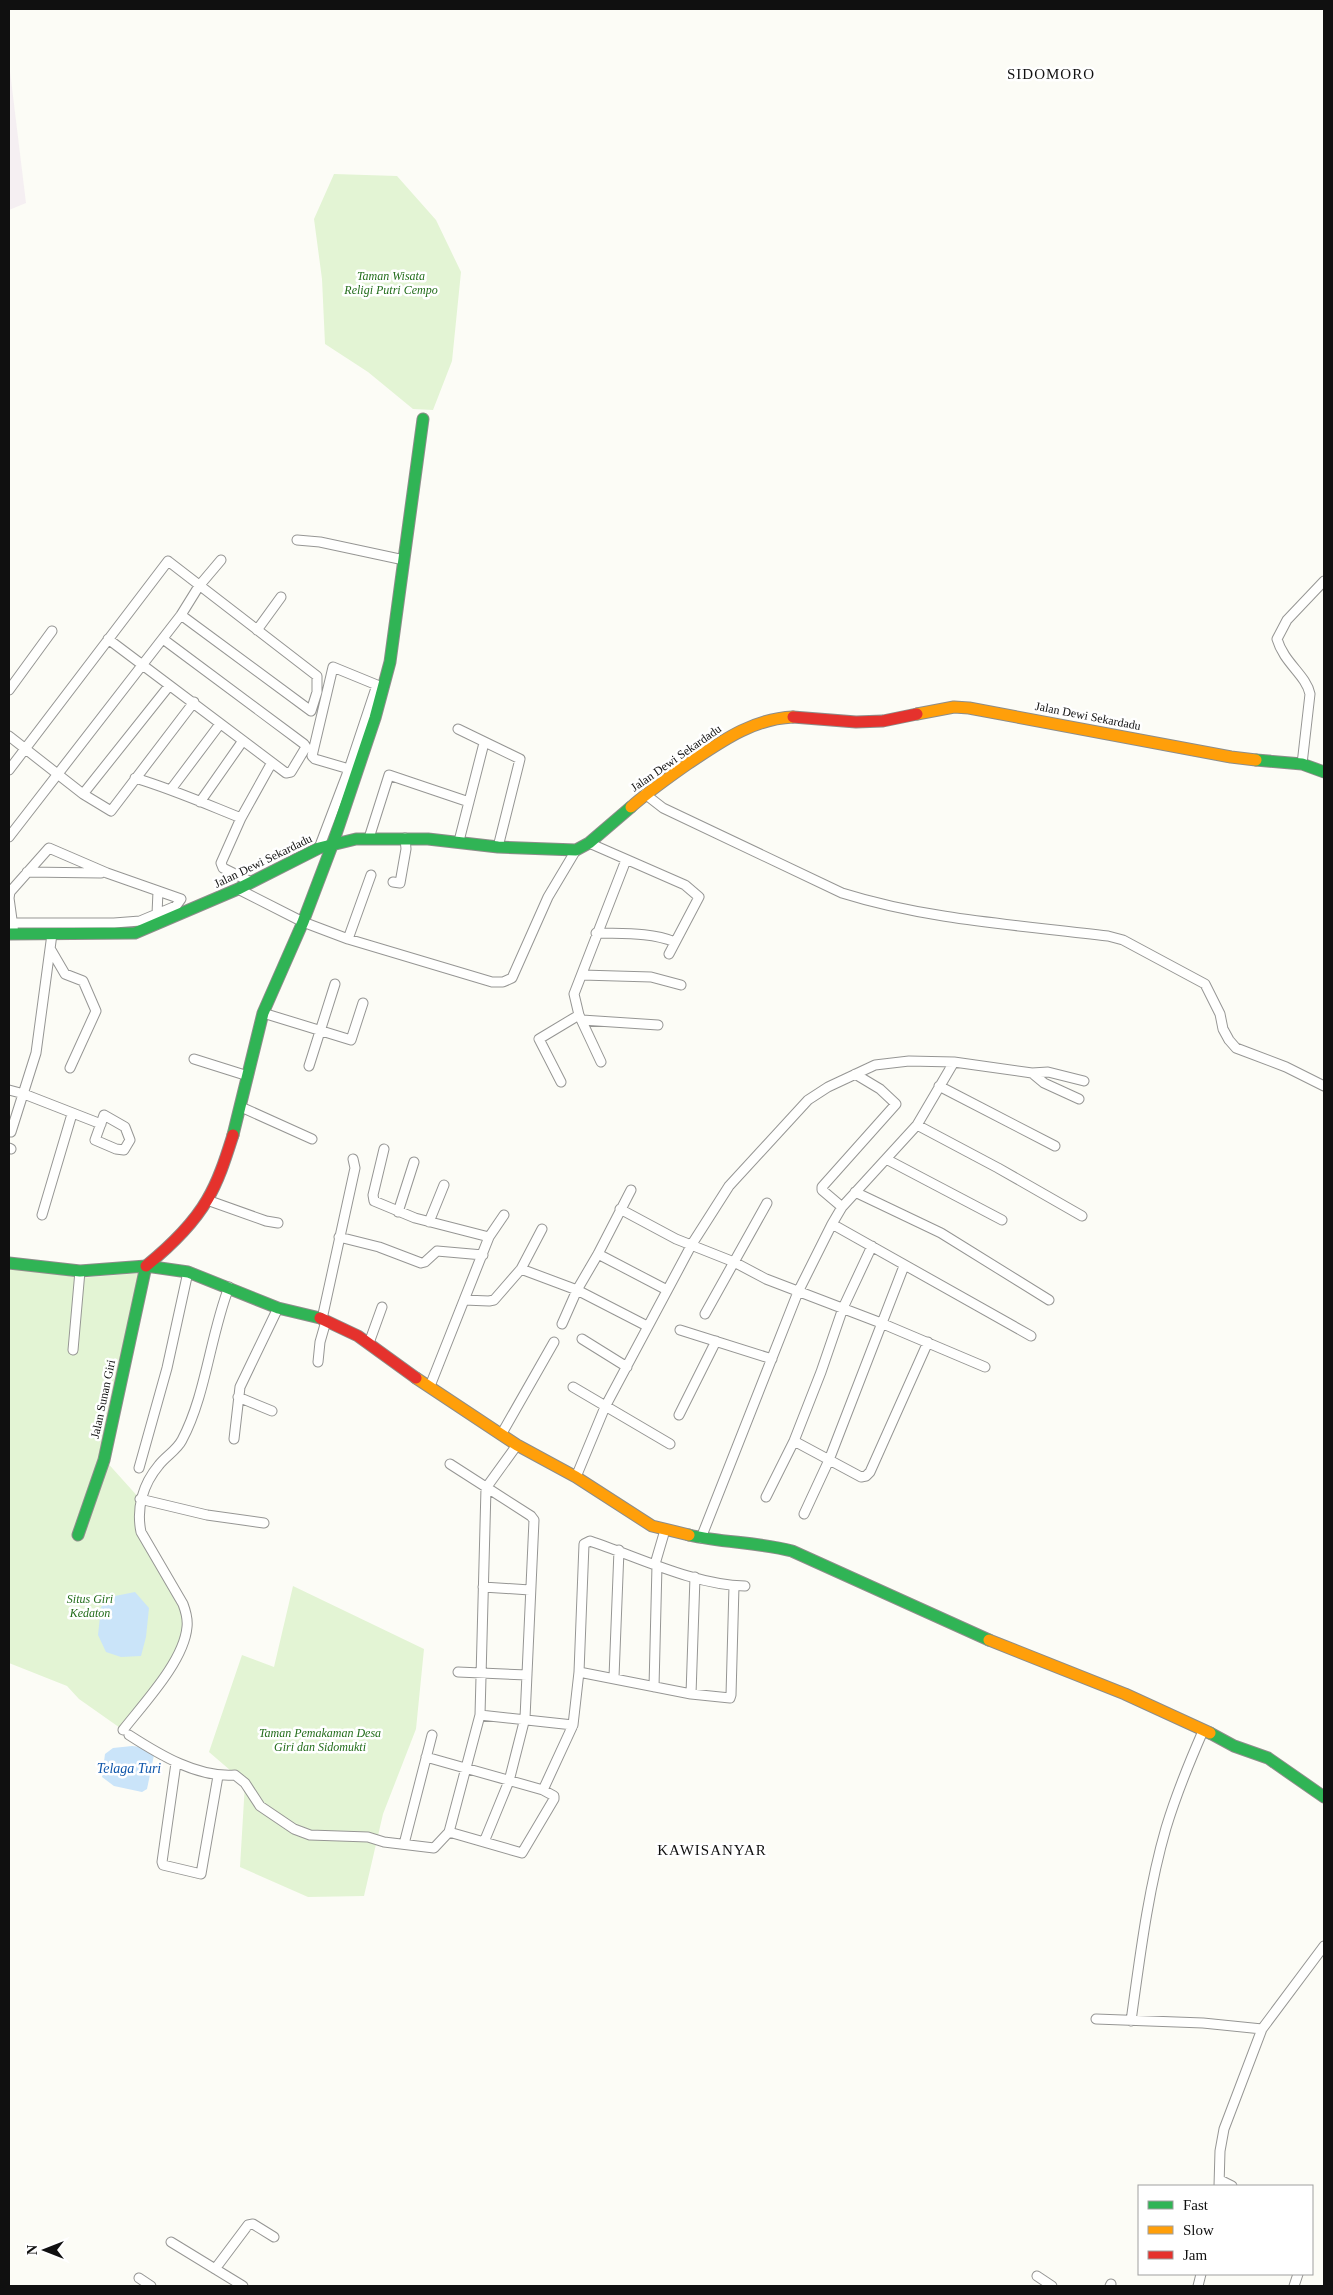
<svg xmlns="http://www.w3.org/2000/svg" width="1333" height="2295" viewBox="0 0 1333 2295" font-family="'Times New Roman',serif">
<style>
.industrial{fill:#f5eff2}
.green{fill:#e3f4d4}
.water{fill:#cae4f9}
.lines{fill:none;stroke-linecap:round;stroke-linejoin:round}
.street-casing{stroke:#969694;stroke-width:11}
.fast-casing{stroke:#8d8d8a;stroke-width:13}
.slow-casing{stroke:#8d8d8a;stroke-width:13}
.jam-casing{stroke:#8d8d8a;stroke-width:13}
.street{stroke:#fffffe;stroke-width:9}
.fast{stroke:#30b455;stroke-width:11}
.slow{stroke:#ff9f0a;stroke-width:11}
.jam{stroke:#e5322d;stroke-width:11}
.labels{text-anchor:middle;stroke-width:5;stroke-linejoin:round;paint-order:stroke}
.park-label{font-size:12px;font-style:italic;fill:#236d1b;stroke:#fff}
.street-label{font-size:12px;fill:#101010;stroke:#fff}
.water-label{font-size:14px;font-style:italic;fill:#1057ab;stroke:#fff}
.quarter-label{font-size:15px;letter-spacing:1px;fill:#101010;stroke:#fff}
</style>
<rect width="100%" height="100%" fill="#fcfcf6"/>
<path class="industrial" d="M9 63 26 203 9 210Z"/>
<path class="green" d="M334 174 397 176 436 220 461 272 452 361 433 410 413 409 368 372 325 344 322 279 314 219Z
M9 1266 80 1278 141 1273 104 1459 140 1499 138 1519 187 1616 181 1650 123 1730 79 1699 67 1686 9 1663Z
M293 1586 424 1649 416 1729 383 1814 364 1896 308 1897 240 1867 245 1783 209 1752 242 1655 274 1667Z"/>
<path class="water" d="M135 1592 149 1608 146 1637 141 1656 121 1657 106 1652 98 1635 101 1607 115 1596Z
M132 1746 141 1747 154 1755 147 1789 142 1792 114 1786 102 1777 105 1754 113 1748Z"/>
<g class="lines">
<g class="street-casing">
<path id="street" d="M297 540 320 542 404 560
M257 630 281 597
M108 639 286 773 291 772 306 747 304 744 163 639
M333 667 377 685 349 769 315 759 312 756Z
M9 690 52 631
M458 729 520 759 498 847
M9 736 83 794 111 811 194 702
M1302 764 1310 694C1306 675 1284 663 1277 639L1287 620 1324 581
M9 770 168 561 317 676V692L311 711 181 615
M135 778C172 789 206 804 241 818
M172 788 220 724
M83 794 169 686
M645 794 663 808 842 893C928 920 1019 925 1108 936L1123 940 1205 984 1220 1014 1223 1029 1229 1040 1236 1048 1286 1067 1324 1086
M200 802 242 742
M9 837 181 615 199 586 221 560
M369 838 389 775 469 802
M459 841 484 743
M589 843 685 885 699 897 669 954
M319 848 349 769
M27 872 101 873
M251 882 223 868 221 863 241 818 271 764
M393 882 400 883 406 849 405 838
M238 889 303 922 348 939 492 982H503L512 978 548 897 576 850
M157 914 158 891
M12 923H114L140 921 176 906 181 899 107 873 49 848 10 892 9 898 14 934
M596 933C623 934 650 932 675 942
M348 939 371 875
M51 950 65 974 83 981 96 1011 70 1068
M582 975 651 977 681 985
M263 1013 351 1040 363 1003
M582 1020 658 1025
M194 1059 248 1076
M601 1062 579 1015 574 994 626 860
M309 1066 335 984
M1032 1073 1044 1083 1079 1099
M561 1082 539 1039 579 1015
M939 1086 1055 1146
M9 1090 24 1094 101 1124
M241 1107 312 1139
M104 1115 125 1127 130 1140 124 1150 116 1149 95 1140Z
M917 1125 998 1168 1082 1216
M11 1132 36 1053 52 934
M9 1148 11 1149
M384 1149 373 1195 374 1201 415 1218 489 1237 430 1386
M886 1159 1002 1220
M855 1192 941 1233 1049 1300
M207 1200 266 1221 278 1223
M842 1207 822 1190V1187L896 1104 880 1089 855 1074
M620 1209 676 1239 734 1262 766 1279 881 1323 985 1367
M398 1212 414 1162
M42 1215 72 1114
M429 1222 444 1185
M832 1224 1031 1336
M542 1229 521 1269 577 1290 647 1326
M339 1237 379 1247 421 1263 425 1262 437 1251 483 1255
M489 1237 504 1215
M598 1254 667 1290
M464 1300 489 1301 494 1300 521 1269
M705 1314 767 1203
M322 1319 355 1168 353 1159
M562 1324 577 1290 598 1254 631 1190
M680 1330 772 1359
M582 1339 627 1367
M369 1343 382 1307
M73 1350 80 1271
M318 1362 320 1342 326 1321
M573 1387 670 1444
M238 1397 272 1411
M679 1415 716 1341
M501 1435 554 1342
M234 1439 240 1387 278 1308
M794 1441 861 1477 866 1476 870 1472 928 1342
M450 1464 531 1516 534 1520 525 1718 509 1781 484 1842
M139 1468 167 1368 188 1272
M576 1477 605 1407 692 1244 729 1186 808 1100 828 1087 875 1065 909 1061 954 1062 1032 1073 1048 1072 1084 1081
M766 1497 794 1441 821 1372 843 1308 872 1246
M140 1499 207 1515 264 1523
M804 1514 829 1460 904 1266
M701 1538 798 1292 832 1224 842 1207 917 1125 954 1062
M655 1564 665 1530
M483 1587 530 1590
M458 1672 527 1675
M579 1672 691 1694 730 1698 731 1695 734 1586
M614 1677 619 1550
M654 1687 657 1565
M691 1694 695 1577
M480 1715 573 1725
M123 1730C144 1703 184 1661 187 1627 188 1619 186 1612 183 1604L141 1532C136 1508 143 1484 159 1465 166 1456 177 1450 182 1440 206 1395 210 1336 229 1287
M129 1735C160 1755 198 1778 235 1775L245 1783 260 1806 294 1829 310 1835 368 1837 384 1842 434 1848 449 1832 480 1715 486 1488 517 1445
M426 1757 543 1790 554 1796V1799L522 1853 449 1832
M176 1763 162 1862 163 1865 201 1874 218 1776
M543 1790 573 1725 579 1672 584 1544 590 1541C638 1557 694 1585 745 1586
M404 1844 432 1735
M1096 2019 1203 2023 1262 2029
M1131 2021C1140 1956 1148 1890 1166 1828 1176 1795 1189 1763 1203 1731
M1220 2180 1232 2186
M1219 2186 1220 2151 1224 2129 1262 2029 1324 1946
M171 2242 243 2286
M215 2269 248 2225 253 2224 274 2237
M1037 2276 1052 2286
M139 2278 151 2286
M1110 2286 1111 2284
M1198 2286 1201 2274
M1294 2286 1298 2274"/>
</g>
<g class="fast-casing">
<path id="fast" d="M1256 760 1302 764 1324 772
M9 934 135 933 238 889 319 848 356 839H428L498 847 576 850 589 843 631 807
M233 1135 263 1013 303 922 333 843 375 718 390 662 423 419
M9 1263 80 1271 146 1266 188 1272 278 1308 320 1318
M78 1535 104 1460 146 1266
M689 1535C723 1543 758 1542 792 1551L989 1640
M1210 1733 1234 1746 1268 1758 1324 1797"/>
</g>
<g class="slow-casing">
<path id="slow" d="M917 714 954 707 969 708 1231 757 1256 760
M631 807C649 791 669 777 689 763 722 741 752 719 793 717
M416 1378 517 1445 576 1477 652 1526 689 1535
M989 1640 1125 1694 1210 1733"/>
</g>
<g class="jam-casing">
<path id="jam" d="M793 717 856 722 883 721 917 714
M146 1266C168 1248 192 1226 207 1200 219 1180 226 1157 233 1135
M320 1318 358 1336 416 1378"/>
</g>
<use href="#street" class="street"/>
<use href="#fast" class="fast"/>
<use href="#slow" class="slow"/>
<use href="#jam" class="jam"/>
</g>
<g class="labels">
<g class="park-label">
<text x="391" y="280">Taman Wisata<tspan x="391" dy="14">Religi Putri Cempo</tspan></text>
<text x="90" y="1603">Situs Giri<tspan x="90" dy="14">Kedaton</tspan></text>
<text x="320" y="1737">Taman Pemakaman Desa<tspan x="320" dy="14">Giri dan Sidomukti</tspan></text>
</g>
<g class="street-label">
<text transform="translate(1088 716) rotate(11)" y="4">Jalan Dewi Sekardadu</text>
<text transform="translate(676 758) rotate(-35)" y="4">Jalan Dewi Sekardadu</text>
<text transform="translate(263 861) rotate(-26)" y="4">Jalan Dewi Sekardadu</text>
<text transform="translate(103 1399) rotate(-78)" y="4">Jalan Sunan Giri</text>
</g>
<g class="water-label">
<text x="129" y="1773">Telaga Turi</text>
</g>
<g class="quarter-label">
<text x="1051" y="79">SIDOMORO</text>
<text x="712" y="1855">KAWISANYAR</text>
</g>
</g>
<rect width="1333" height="2295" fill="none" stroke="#101010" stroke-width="20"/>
<rect x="1138" y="2185" width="175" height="90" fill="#ffffff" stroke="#9f9f9f"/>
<rect x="1148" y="2201" width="25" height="8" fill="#30b455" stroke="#9f9f9f"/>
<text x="1183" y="2210" font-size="15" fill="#101010">Fast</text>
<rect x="1148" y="2226" width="25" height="8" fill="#ff9f0a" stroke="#9f9f9f"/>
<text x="1183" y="2235" font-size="15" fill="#101010">Slow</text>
<rect x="1148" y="2251" width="25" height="8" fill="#e5322d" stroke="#9f9f9f"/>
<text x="1183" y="2260" font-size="15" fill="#101010">Jam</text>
<g transform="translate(45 2250) rotate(270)" stroke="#ffffff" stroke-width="4" paint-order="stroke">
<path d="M0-4L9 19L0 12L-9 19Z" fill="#101010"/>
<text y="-8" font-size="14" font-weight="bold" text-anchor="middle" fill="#101010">N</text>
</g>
</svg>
